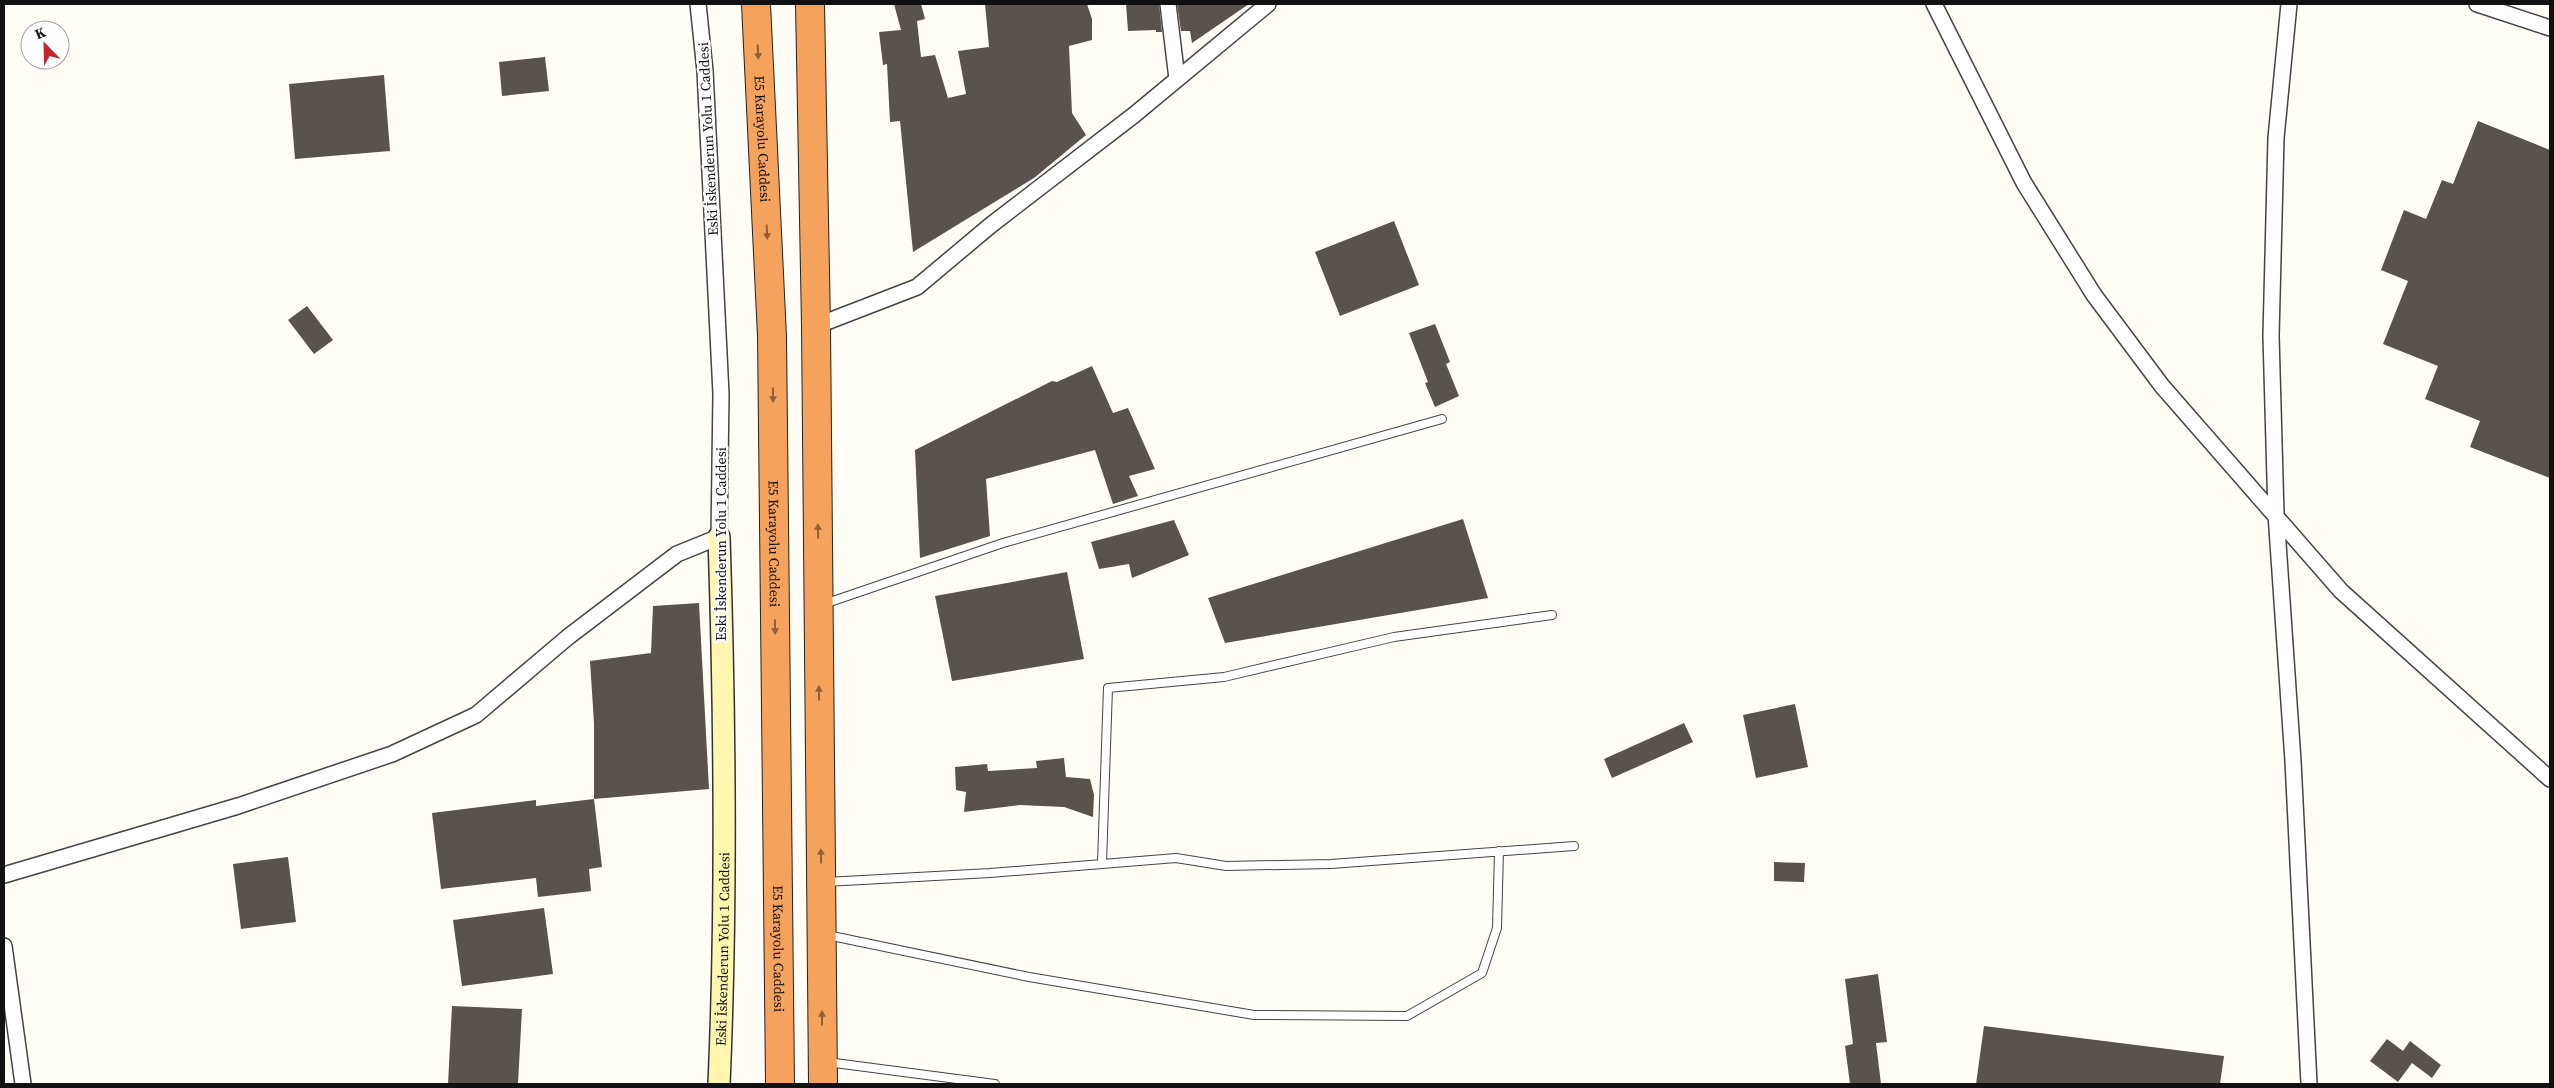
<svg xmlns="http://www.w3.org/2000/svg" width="2554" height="1088" viewBox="0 0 2554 1088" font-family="'Source Serif 4',serif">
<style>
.building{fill:#5a524d}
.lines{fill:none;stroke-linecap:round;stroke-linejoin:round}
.lane-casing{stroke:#444;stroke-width:10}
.street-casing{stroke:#444;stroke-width:18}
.secondary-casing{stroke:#333;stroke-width:24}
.highway-casing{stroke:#222;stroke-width:30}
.lane{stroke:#fff;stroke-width:8}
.street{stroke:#fff;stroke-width:15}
.secondary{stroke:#fff6b0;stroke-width:21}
.highway{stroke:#f5a25d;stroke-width:28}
.oneway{fill:#8e613b}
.labels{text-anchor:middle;stroke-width:5;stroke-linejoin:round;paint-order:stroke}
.street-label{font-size:14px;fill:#111;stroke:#fff}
</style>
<rect width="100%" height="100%" fill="#fffdf5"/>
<path class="building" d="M894 4H921L925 19 917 21 921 57 935 55 948 98 966 94 958 51 989 47 985 4H1087L1092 19V40L1069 46 1072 113 1086 135 1034 178 913 252 900 121 890 122 887 64 883 65 879 32 901 30Z
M1126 4H1159L1162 32H1156V30L1128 31Z
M1177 4H1249L1192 43 1190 31H1181Z
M545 57 549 91 502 96 499 62Z
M384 75 390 151 295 159 289 84Z
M2478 121 2550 150V478L2470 447 2480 421 2425 399 2438 366 2383 344 2408 281 2381 270 2404 210 2426 219 2442 180 2453 184Z
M1394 221 1419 285 1340 316 1315 252Z
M307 306 333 340 314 354 288 320Z
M1435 324 1450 362 1446 364 1459 396 1435 407 1425 383 1428 382 1409 333Z
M1092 366 1113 413 1128 408 1155 469 1129 476 1138 496 1113 504 1095 450 986 479 990 536 920 558 915 450 1052 381 1057 382Z
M1463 519 1488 598 1225 643 1208 598Z
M1174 520 1189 555 1132 578 1129 564 1099 569 1091 542Z
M1067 572 1084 659 952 681 935 596Z
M699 603 709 789 594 799V723L590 661 651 653 653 606Z
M1795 704 1808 767 1756 778 1743 715Z
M1684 723 1693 742 1612 778 1604 759Z
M1064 758 1066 777 1090 779 1094 795 1093 817 1064 807 1020 805 964 812 966 792 956 790 955 767 987 764 988 771 1037 768 1036 761Z
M594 799 602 867 589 869 591 891 538 897 536 878 441 889 432 813 536 800V806Z
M288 857 296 922 241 929 233 864Z
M1774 862 1805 863 1804 882 1774 881Z
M544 908 553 974 462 986 453 920Z
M1878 974 1887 1042 1876 1043 1881 1084H1850L1845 1046 1853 1044 1845 979Z
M452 1006 522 1009 518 1084H448Z
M1984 1026 2224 1056 2220 1084H1976Z
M2387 1039 2403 1051 2410 1041 2441 1065 2432 1078 2412 1063 2398 1082 2370 1061Z"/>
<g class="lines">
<g class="lane-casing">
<path id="lane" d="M824 604 1003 543 1442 419
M1102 863 1108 688 1224 677 1394 637 1552 615
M826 882 990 873 1176 858 1226 866 1331 864 1574 846
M827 935 1029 977 1254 1015 1407 1016 1482 973 1497 928 1499 851
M827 1062 995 1084"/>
</g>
<g class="street-casing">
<path id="street" d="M1168 4 1177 79
M1934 4 2024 183 2094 295 2162 386 2341 591 2550 779
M2289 4 2276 138 2271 336 2276 514 2293 761 2309 1084
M2477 4 2550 28
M816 326 917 287 991 225 1134 115 1268 4
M4 875 238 806 392 754 476 715 568 637 677 554 719 537 721 394 705 71 698 4
M4 946 23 1084"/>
</g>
<g class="secondary-casing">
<g id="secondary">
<path id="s1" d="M719 1084C727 902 725 719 719 537"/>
</g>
</g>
<g class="highway-casing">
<g id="highway">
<path id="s2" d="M756 4 772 336 780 1084"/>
<path d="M810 4 816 326 823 1084"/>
</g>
</g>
<use href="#lane" class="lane"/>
<use href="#street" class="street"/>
<use href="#secondary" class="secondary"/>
<use href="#highway" class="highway"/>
</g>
<defs><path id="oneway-solid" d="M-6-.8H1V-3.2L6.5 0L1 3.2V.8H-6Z" transform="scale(1.25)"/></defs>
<g class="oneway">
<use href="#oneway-solid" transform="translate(758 52) rotate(87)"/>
<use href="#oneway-solid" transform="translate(767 232) rotate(87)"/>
<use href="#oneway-solid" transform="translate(773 395) rotate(89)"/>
<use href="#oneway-solid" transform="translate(818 531) rotate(-91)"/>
<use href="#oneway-solid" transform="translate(775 627) rotate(89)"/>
<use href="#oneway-solid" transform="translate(819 693) rotate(-91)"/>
<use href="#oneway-solid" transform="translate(821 856) rotate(-91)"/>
<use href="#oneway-solid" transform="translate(822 1018) rotate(-90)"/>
</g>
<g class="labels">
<g class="street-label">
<text transform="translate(708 139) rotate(-93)" y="5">Eski İskenderun Yolu 1 Caddesi</text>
<text dy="5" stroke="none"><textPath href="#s2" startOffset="135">E5 Karayolu Caddesi</textPath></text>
<text transform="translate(721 544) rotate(-90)" y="5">Eski İskenderun Yolu 1 Caddesi</text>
<text dy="5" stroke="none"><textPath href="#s2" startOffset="540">E5 Karayolu Caddesi</textPath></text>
<text dy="5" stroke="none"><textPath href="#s1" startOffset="135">Eski İskenderun Yolu 1 Caddesi</textPath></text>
<text dy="5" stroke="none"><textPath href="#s2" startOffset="945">E5 Karayolu Caddesi</textPath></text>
</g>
</g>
<rect width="2554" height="1088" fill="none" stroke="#111111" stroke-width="10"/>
<g transform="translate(45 45) rotate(337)"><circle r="24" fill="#ffffff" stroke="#a0a0a0"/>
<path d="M0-4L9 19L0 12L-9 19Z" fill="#c4262e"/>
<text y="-8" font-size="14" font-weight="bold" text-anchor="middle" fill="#111111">K</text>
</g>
</svg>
